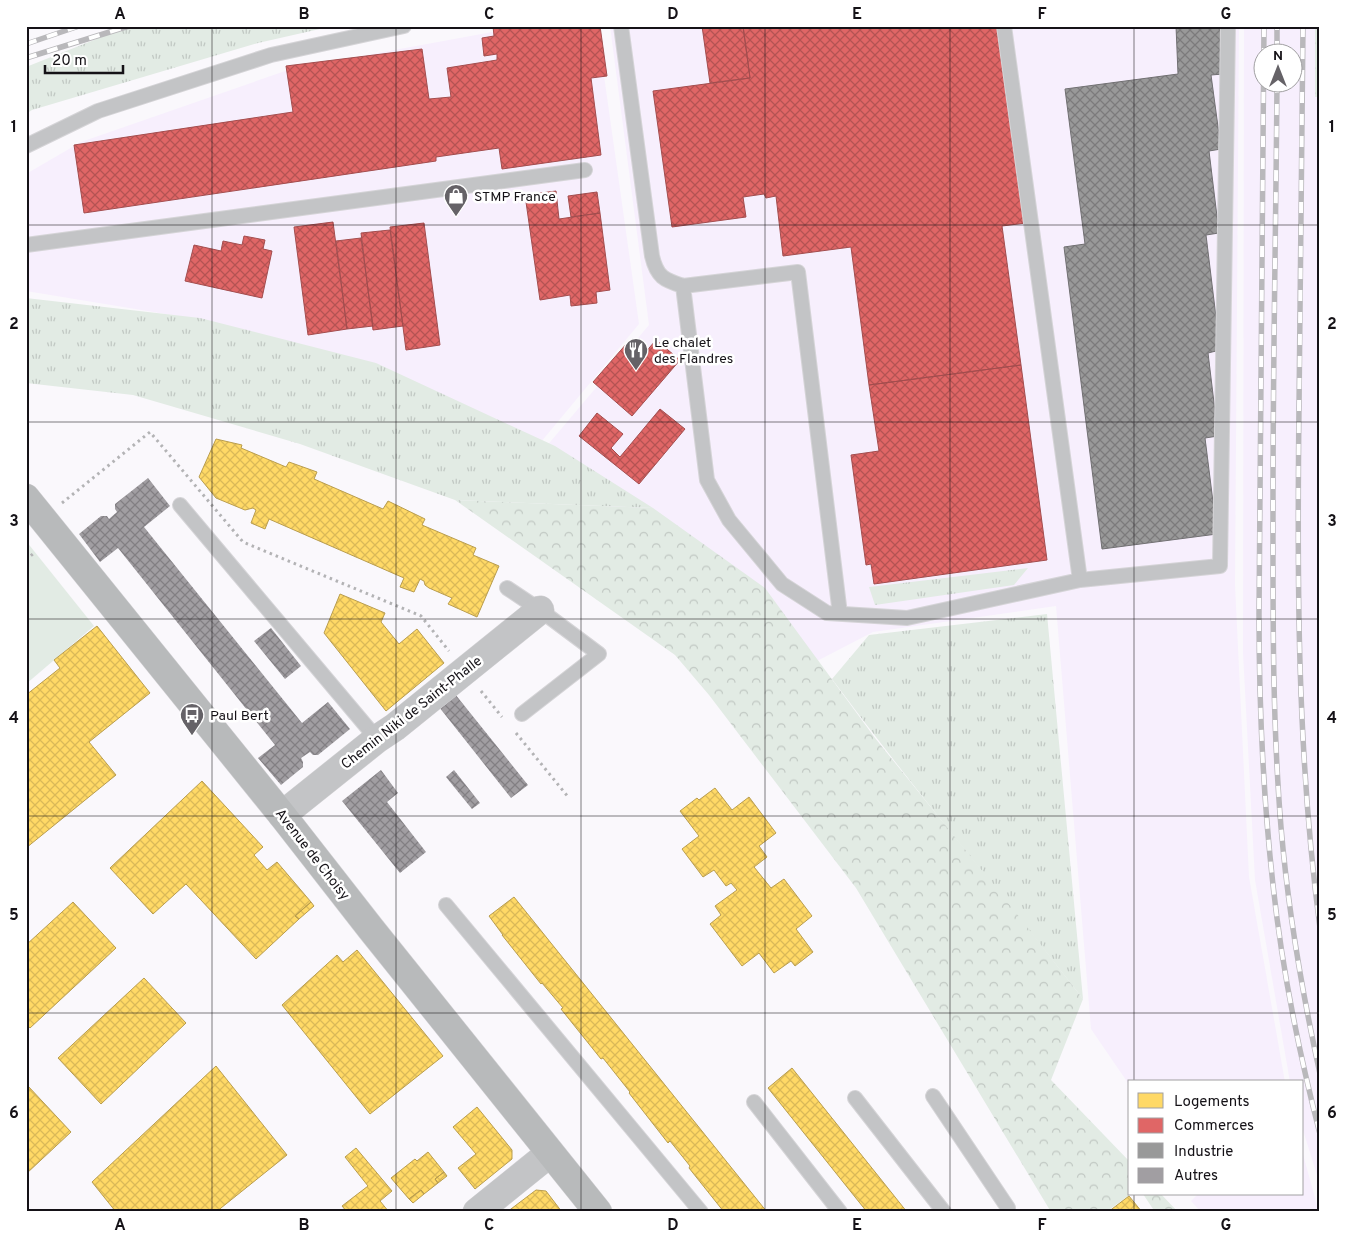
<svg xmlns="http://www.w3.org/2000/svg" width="1346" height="1238" viewBox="0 0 1346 1238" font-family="Overpass,sans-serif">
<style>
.built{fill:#f7effd;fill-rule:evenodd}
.grass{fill:url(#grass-tufts)}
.forest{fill:url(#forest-crowns)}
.garden{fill:#e2ebe4}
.homes{fill:url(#homes-cross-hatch);stroke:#b99d4e}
.shops{fill:url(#shops-cross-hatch);stroke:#a34d4e}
.industry{fill:url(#industry-cross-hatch);stroke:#717072}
.building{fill:url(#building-cross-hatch)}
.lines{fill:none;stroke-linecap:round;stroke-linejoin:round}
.service-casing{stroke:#d5d4d7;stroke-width:16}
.minor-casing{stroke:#d5d4d7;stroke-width:29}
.secondary-casing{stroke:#d5d4d7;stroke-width:29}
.path{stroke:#b3b3b5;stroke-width:3;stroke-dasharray:2.5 4;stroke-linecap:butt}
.service{stroke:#c3c4c6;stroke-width:14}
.minor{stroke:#c3c4c6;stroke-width:28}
.secondary{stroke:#b8babb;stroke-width:28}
.rail-casing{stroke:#b9b8bb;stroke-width:5.5}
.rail{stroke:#fff;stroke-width:4;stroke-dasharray:11;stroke-linecap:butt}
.grid{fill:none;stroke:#151217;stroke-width:1;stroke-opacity:0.55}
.labels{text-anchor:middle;stroke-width:5;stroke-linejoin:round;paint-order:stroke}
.poi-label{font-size:14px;fill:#151217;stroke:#fff;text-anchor:start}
.street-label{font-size:14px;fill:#151217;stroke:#fff}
.neatline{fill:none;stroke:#151217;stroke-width:2}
.grid-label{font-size:16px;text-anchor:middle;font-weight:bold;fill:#151217}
</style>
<defs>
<pattern id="grass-tufts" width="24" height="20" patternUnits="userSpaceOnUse" patternTransform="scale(1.25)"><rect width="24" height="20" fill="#e2ebe4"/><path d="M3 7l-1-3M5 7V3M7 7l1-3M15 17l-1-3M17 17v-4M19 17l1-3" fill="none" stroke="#c1c8c3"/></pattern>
<pattern id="forest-crowns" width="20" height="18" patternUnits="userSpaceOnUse" patternTransform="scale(1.25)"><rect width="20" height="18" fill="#e2ebe4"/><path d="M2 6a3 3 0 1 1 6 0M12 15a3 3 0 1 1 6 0" fill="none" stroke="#c1c8c3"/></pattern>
<pattern id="homes-cross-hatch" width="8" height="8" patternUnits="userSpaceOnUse" patternTransform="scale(1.25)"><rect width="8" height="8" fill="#ffd966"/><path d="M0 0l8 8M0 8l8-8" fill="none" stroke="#dab958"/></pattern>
<pattern id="shops-cross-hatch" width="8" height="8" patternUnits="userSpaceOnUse" patternTransform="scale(1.25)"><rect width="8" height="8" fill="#e06666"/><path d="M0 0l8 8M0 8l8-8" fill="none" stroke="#b45353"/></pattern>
<pattern id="industry-cross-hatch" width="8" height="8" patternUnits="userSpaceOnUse" patternTransform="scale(1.25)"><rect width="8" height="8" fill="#999"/><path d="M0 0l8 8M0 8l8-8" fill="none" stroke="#7c7b7c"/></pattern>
<pattern id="building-cross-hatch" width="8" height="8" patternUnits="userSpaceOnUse" patternTransform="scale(1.25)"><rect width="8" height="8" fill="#a19ea2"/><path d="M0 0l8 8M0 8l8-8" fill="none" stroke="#827f83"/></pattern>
</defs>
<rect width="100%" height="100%" fill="#faf8fc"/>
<path class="built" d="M525 26H597L639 324 541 442 202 320 26 291V174L81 142 291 69Z
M610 26H1239L1235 585 1249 877 1285 1082H1130V1086L1091 1029 1056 606 873 632 788 676 545 448 649 325Z
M1244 26H1320V1185L1302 1127V1082H1290L1255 880 1243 653ZM1264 52H1294V82H1264Z
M1302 1151 1319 1212H1201L1191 1201 1198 1194H1302Z"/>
<path class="grass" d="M129 26H333L258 43 32 110 26 114V67Z
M1315 26H1320V97H1315Z
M26 298 200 318 376 363 555 446 653 508 455 500 300 444 133 395 26 383Z
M1028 568 1014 585 875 605 869 587Z
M1047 614 1083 999C1000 892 913 788 832 679L869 635Z"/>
<path class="forest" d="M455 500 653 508 765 588 875 738 1013 909 1083 999 1051 1080 1130 1162 1131 1194 1106 1212H1051L856 888 709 695 675 655Z
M1143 1194H1161L1178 1212H1155Z"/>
<path class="garden" d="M26 541 94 626 26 684Z"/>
<path class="homes" d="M216 439 242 445 241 448 286 467 289 462 317 472 314 479 383 509 388 501 425 519 422 525 476 548 473 555 499 566 477 617 448 604 452 598 429 588 425 585 424 581 420 579 414 592 400 587 404 578 269 519 265 529 251 523 256 510 253 508 245 510 216 498 199 477Z
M340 594 385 613 381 622 399 644 417 629 444 663 386 711 324 633Z
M97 626 150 693 89 742 116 775 26 848V695L60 668 54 660Z
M202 781 263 847 254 855 267 870 277 862 311 902 295 916 299 919 256 959 186 884 153 914 110 868Z
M715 788 732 810 749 797 776 833 759 846 767 857 754 867 771 888 784 879 812 916 796 929 813 952 795 966 791 961 774 973 759 953 742 966 710 924 721 915 715 906 737 890 731 883 726 886 714 870 703 877 682 849 699 836 680 811 697 798 699 800Z
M514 897 767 1212H724L689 1168 690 1166 670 1141 668 1143 629 1093 630 1092 603 1058 601 1059 561 1009 563 1008 542 983 541 984 502 935H503L489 916Z
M73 902 116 948 30 1028 26 1024V945Z
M311 902 314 906 299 919 295 916Z
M357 950 443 1056 370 1114 282 1005 337 955 343 962Z
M144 978 186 1023 101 1104 58 1058Z
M216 1066 287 1155 216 1212H116L92 1182Z
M792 1068 907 1212H867L768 1088Z
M28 1086 71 1132 26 1174V1088Z
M477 1107 512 1150V1159L475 1189 458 1168 476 1154 453 1127Z
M356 1148 392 1191 380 1201 389 1212H347L342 1206 368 1186 345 1157Z
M428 1152 444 1172 435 1179 438 1183 424 1194 421 1190 409 1199 391 1178 415 1159 417 1161Z
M444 1172 447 1176 438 1183 435 1179Z
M421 1190 424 1194 413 1203 409 1199Z
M536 1190 546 1191 562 1212H507Z
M1129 1196 1142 1212H1108Z"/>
<path class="shops" d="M493 26H600L607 76 591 78 601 155 502 169 499 148 436 157V161L84 213 74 145 293 112 286 66 422 49 429 99 451 97 447 68 497 60V54L484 56 482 38 494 36Z
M702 26H743L750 78 710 83Z
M743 26H1000L1026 223 1002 226 1021 365 869 385 851 247 783 256 776 196 766 198 764 194 743 197 746 217 672 227 653 91 750 78Z
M556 191 559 219 600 213 610 290 596 292 597 303 571 306 570 295 540 300 525 195Z
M597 192 600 213 571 217 568 196Z
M333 222 347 329 308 335 294 227Z
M424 223 440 345 406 350 390 227Z
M390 230 403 326 373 330 361 233Z
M244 236 265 240 263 249 272 251 262 298 185 281 194 245 221 251 223 241 242 245Z
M361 238 373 326 347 329 336 241Z
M656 340 680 360 632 416 593 382 628 342 643 355Z
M1021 365 1047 560 874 584 871 564 866 565 851 455 879 451 869 385Z
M660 409 685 429 639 484 579 436 597 413 623 434 611 448 620 457Z"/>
<path class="industry" d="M1176 26H1222L1223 74 1211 75 1221 149 1209 151 1219 233 1206 235 1220 350 1208 353 1218 436 1205 438 1217 534 1102 549 1064 247 1085 244 1065 89 1178 74Z"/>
<path class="building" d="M148 478 170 506 144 527 302 723 328 702 350 729 318 755H313L310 752 301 758 303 762V767L281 785 258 758 275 745 118 548 100 562 79 534 101 516H107L109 519 117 512 115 509V504Z
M271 628 301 666 285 679 254 641Z
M455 694 528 785 511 798 439 707Z
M381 770 398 793 387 802 426 852 400 873 342 801Z
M454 770 480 803 472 809 446 777Z"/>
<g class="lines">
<g class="service-casing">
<path id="service" d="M621 26 652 256C657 277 664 280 683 286L707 480 729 520 782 584 827 613 907 618 1080 580 1220 566 1228 26
M1004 26 1080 580
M26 146 98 111 271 55 404 26
M26 245 585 170
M683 286 798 272 840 614
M180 505 377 739
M507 588 540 610 599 654 522 714
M446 905 701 1212
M933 1096 1008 1208V1212
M855 1098 944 1212
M754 1102 840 1212"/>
</g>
<g class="minor-casing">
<path id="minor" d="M282 815 377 739 395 727 540 610
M477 1212 550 1153"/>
</g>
<g class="secondary-casing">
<path id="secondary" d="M26 498 282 815 371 929 598 1212"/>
</g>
<path class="path" d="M62 503 150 432 243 542 421 616 449 651
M26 560 35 552
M481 691 502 717
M516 733 569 798"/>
<use href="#service" class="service"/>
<use href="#minor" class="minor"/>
<use href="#secondary" class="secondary"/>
<g class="rail-casing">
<path id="rail" d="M1264 26 1259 614C1259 704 1263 795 1273 885 1282 969 1299 1053 1320 1134
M1303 26C1301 153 1301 280 1299 407 1297 581 1297 755 1320 928
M26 44 79 26
M1277 52V26
M26 58 129 26
M1277 82C1276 221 1273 359 1273 497 1273 607 1272 717 1281 827 1288 910 1302 992 1320 1074"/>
</g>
<use href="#rail" class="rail"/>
</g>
<path class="grid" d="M212 26V1212M396 26V1212M581 26V1212M765 26V1212M950 26V1212M1134 26V1082M26 225H1320M26 422H1320M26 619H1320M26 816H1320M26 1013H1320M1134 1194V1212"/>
<defs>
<g id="shop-pin" transform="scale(1.25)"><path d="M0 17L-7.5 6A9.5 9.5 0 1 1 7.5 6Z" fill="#656267" stroke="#fff"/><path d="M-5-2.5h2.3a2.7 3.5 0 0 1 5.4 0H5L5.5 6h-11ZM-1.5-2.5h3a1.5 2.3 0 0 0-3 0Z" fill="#fff"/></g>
<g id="restaurant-pin" transform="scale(1.25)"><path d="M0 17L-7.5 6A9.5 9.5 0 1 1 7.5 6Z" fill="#656267" stroke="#fff"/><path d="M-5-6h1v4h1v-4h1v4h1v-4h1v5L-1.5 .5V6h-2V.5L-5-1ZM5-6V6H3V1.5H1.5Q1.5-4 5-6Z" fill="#fff"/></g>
<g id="bus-pin" transform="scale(1.25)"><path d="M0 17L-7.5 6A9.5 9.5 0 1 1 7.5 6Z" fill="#656267" stroke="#fff"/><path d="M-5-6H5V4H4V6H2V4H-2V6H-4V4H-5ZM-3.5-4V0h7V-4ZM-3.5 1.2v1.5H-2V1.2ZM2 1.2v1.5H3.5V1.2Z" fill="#fff"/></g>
</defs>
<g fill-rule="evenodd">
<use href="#shop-pin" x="456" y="196"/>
<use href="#restaurant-pin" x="636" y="350"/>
<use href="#bus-pin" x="192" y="715"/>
</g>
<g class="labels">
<g class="poi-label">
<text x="474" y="201">STMP France</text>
<text x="654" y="347">Le chalet<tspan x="654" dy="16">des Flandres</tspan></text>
<text x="210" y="720">Paul Bert</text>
</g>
<g class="street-label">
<text transform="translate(411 712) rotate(-38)" y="5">Chemin Niki de Saint-Phalle</text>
<text transform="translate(313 854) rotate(52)" y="5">Avenue de Choisy</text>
</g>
</g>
<rect width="1346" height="1238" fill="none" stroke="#ffffff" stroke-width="55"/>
<rect x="1128" y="1080" width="175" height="115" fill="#ffffff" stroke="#a1a0a2"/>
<rect x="1138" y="1093" width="25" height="15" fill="#ffd966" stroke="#a1a0a2"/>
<text x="1174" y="1106" font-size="15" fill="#151217">Logements</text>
<rect x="1138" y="1118" width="25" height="15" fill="#e06666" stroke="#a1a0a2"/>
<text x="1174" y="1130" font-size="15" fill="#151217">Commerces</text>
<rect x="1138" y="1143" width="25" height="15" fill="#999999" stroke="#a1a0a2"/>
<text x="1174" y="1156" font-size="15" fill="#151217">Industrie</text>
<rect x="1138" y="1168" width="25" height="15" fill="#a19ea2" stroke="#a1a0a2"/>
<text x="1174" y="1180" font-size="15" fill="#151217">Autres</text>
<g transform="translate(1278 68)"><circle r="24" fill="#ffffff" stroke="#a1a0a2"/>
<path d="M0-4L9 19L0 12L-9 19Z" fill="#656267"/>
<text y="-8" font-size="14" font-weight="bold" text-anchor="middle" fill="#151217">N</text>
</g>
<path d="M45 65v8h78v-8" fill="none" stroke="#151217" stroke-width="2.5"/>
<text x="52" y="65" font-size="15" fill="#151217" stroke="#ffffff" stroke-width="4" paint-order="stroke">20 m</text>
<rect x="28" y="28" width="1290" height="1182" class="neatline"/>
<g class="grid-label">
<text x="120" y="19">A</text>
<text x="304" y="19">B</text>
<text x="489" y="19">C</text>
<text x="673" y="19">D</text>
<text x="857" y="19">E</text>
<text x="1042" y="19">F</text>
<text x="1226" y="19">G</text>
<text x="14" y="132">1</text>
<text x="1332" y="132">1</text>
<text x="14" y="329">2</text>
<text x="1332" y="329">2</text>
<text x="14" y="526">3</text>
<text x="1332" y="526">3</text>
<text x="14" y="723">4</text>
<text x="1332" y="723">4</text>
<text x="14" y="920">5</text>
<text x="1332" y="920">5</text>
<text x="14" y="1118">6</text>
<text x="1332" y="1118">6</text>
<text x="120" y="1230">A</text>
<text x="304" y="1230">B</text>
<text x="489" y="1230">C</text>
<text x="673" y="1230">D</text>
<text x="857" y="1230">E</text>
<text x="1042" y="1230">F</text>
<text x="1226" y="1230">G</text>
</g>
</svg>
